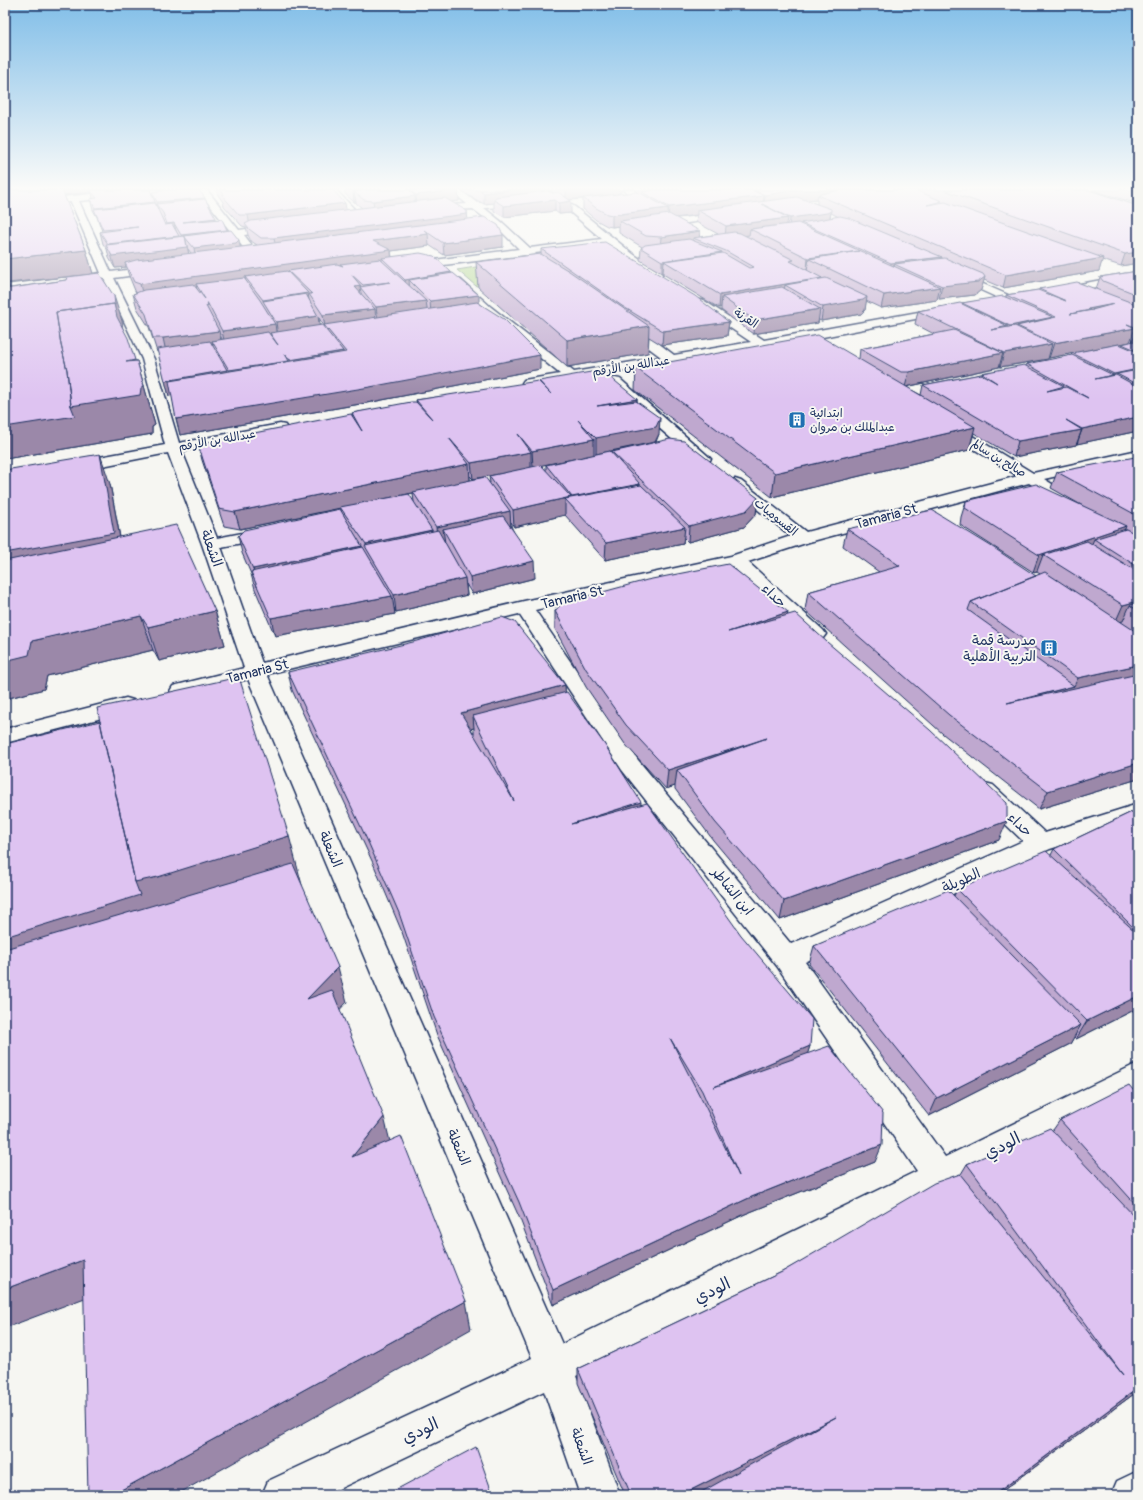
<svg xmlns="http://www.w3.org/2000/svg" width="1143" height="1500" viewBox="0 0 1143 1500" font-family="Pangolin,'Playpen Sans Arabic',sans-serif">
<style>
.green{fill:#b2d691;stroke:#668278}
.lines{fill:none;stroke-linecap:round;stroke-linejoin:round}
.minor-casing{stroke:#1b2f5e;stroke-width:3}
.minor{fill:#f6f6f2;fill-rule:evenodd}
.wall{fill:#bfa8cf;stroke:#1b2f5e;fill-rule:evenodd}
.shaded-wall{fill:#9b88a9;stroke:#1b2f5e}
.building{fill:#dec3f1;stroke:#1b2f5e;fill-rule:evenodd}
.labels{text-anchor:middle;stroke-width:4;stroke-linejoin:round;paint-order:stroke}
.far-street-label{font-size:12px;fill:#1b2f5e;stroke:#f6f6f2}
.far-poi-label{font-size:12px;fill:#1b2f5e;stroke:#f6f6f2;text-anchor:start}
.street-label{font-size:14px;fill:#1b2f5e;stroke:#f6f6f2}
.poi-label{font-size:14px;fill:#1b2f5e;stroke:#f6f6f2;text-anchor:end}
.near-street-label{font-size:17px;fill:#1b2f5e;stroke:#f6f6f2}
</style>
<rect width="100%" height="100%" fill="#f6f6f2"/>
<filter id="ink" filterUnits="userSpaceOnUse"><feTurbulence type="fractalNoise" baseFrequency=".025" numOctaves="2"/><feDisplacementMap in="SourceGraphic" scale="8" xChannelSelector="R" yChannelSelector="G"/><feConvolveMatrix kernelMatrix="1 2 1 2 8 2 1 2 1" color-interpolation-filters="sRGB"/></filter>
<g filter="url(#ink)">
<path class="green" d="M520 260 542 276 476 286 457 270Z"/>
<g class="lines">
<g class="minor-casing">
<path id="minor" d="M129 190H163L159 193 79 201 111 272 157 266 162 269 157 272 114 278 154 359 179 443 280 424 285 425 287 428 285 431 280 432 182 451 217 538 268 528 274 529 276 533 274 537 221 547 262 663 524 601 731 556 791 536 729 487 727 484 729 481 735 479 741 481 806 532 1018 476 941 429 939 426 941 423 946 422 951 423 1033 473 1138 450V458L1044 479 1088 506 1090 509 1088 512 1082 514 1076 512 1029 483 809 542 748 562 823 630 826 634 823 638 816 640 809 638 732 566 535 610 638 760 791 944 1023 841 977 797 974 791 977 785 985 783 993 785 1045 833 1138 804V821L1050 849 805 962 945 1157 1138 1063V1091L951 1188 576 1376 620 1495H580L544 1391 326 1495H262L268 1481 532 1358 248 679 180 697 173 696 170 691 173 686 244 668 202 544 168 453 72 472 67 470 64 467 67 464 72 462 165 445 142 359 104 279 5 291V285L101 273 71 202 5 209V203ZM519 614 622 770 777 966 917 1171 562 1344 267 674Z
M198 190H207L239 230 276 225 281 228 276 231 244 235 251 244 250 246H242Z
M327 190H336L361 216 363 218 361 220H355Z
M450 190H460L477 203 528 201 529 203 525 206 484 208 503 223 530 248 602 239 569 211 536 190H547L575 207 633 254 662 274 661 276C649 279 618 252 609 244L535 253 539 258 534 261 530 260 525 255 411 269 407 268 406 266 411 263 519 249 497 227 473 209 428 211 426 209 431 206 467 204Z
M623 190H634L651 201 650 203H644Z
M727 212 732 215 730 217 652 228 647 225 652 222Z
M956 272 1015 298 1017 300 1015 302H1007L952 277 951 275 952 273Z
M1138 273V279L1059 294 1053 291 1059 288Z
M457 279 461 280 491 307 574 372 661 357 621 327 619 324 621 321H629L674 355 751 342 695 304 693 302 695 300H703L764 340 946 307 950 308 952 310 950 312 946 313 797 342 529 387 524 386 522 383 524 380 560 374 483 311 453 284 452 282 453 280Z
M615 378 620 379 708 456 711 459 708 462 703 464 698 462 610 385 608 382 610 379Z
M126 698 133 700 136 705 133 710 5 743V729Z
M1138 1471V1495H1111L1117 1481Z"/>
</g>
<use href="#minor" class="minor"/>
</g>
<path class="wall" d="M5 190H150L158 210 155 203 152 192 205 199 216 220 227 230 241 247 257 245 251 241 248 235 246 227 242 226 224 206 223 202 218 195 216 190H333L346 210 362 208 356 203V202H354L345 194V190H458L459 201 452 202 468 219 503 247 444 255 429 245V246L391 251 392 257 452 273 540 369 372 402 180 435 172 395 169 396 158 352H157L149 327 137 308 133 294 136 293 129 276 126 267 115 268 109 258 107 249 103 244 100 232 102 231 97 217 93 210 90 199H93L92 192 64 195 86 250 93 274 122 321V326L135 361H137L155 425 152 427V434L5 459ZM188 249 191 253 189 254ZM85 275 66 280 10 288 8 283ZM319 318 324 326V327L320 325ZM219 333 222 339 220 340Z
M462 190H544V191L553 193H554L550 190H621V192L616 194 639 193 635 190H1089L1138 206V263L1121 266 1102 260 1099 271 1003 288 984 280 981 290 975 295 939 299 938 298 937 300 881 308 866 301 865 310 861 314 821 321 819 320 818 323 753 334 721 310V307L719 308 663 274V273H662L640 260 641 248 642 247 619 233V226L612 227 607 226 596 220 583 209V199L569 200 571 213 559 214 555 211 504 217 494 211V203L484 204 466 194ZM817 199V204L806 200ZM831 213 839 217 830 218ZM697 215 696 222 718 234 700 237 676 218Z
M1092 190H1138V204Z
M541 249 729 322 727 336 662 345 649 337 648 353 567 367 478 287 476 262 541 254Z
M1138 271V431L1124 434 1076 444V445L1014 457 974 433 969 450 772 497 635 390 636 368 859 359 860 349 934 334 915 324 918 311 962 305V303L1006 297V295L1039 290V289H1096L1100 277ZM1072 353 1071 356 1027 364 1026 366 982 373V374L923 385 921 395 906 387 999 367H1000L1048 359V357L1049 358Z
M539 381 637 399V401L659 434 656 442 758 498 756 514 744 527 688 542 684 538 683 544 605 560 565 515 514 527 511 522V526L535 578 472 594 466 584 467 595 396 612 394 608 395 614 275 636 255 589 251 574 242 553 238 536 341 511V508L240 529 224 526 202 460 198 444 353 416 352 413 417 403 416 400 539 383ZM633 447 612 452V453L611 451ZM571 459 546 465V471L541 465ZM495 475 489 476 490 483 470 480V476L473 479ZM413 493 414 502 376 500Z
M1138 458V779L1039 809 943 734 805 610 808 592 879 572 843 546 847 529 1036 576 1040 574 1037 572V571L1033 572 960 525 961 517 966 501 1083 506 1051 488 1057 472Z
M5 470 110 484 120 537 215 611 225 645 159 661 153 650 47 676 44 689 5 699Z
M555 611 788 615 999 840 780 920 713 840 675 789V786L666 789 625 744 586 687 555 629Z
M288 672 565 685V693L641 805 810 1046 807 1054 875 1162 745 1214 553 1305 520 1219 437 1035 402 932 373 863 292 690ZM474 728V734L471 729Z
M1138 809V1008L1076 1039 1074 1037 1070 1044 929 1116 809 964 814 946 954 896 957 889 1051 855 1054 849Z
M1138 1096V1391L997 1495H625L578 1383V1369L782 1272 961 1174 967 1164 1053 1130 1060 1120Z"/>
<path class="shaded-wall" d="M5 190H110L5 201Z
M357 190H402L354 192 356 202H354L353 191Z
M458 190 459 201 417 206 416 195Z
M510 190H544V196L494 200V203L484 204V193Z
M566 190H621V192L613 196 566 200Z
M782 190H882L818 195 817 199 766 206 764 205 765 195Z
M415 196 416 207 375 212 373 201Z
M764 196 763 204 697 210V215L668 219 669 207Z
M205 198 207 209 158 206 157 202Z
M555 200V211L504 217V206Z
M571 201V213L559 214V203Z
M155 202 158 214 97 215 95 208Z
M345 203 347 215 250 227 248 215Z
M668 208V220L620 221 619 226 612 227V215Z
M467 211 468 222 276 250 274 238Z
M831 211 829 222 801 223 800 228 789 230 790 218Z
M216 218 218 230 183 222Z
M788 218 786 230 750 229 749 235 725 238 726 226Z
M174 223 177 235H170L167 224Z
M227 230 230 242 184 236V247L181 235Z
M700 231 699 240 693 238V244L660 249 661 237Z
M428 234 429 246 391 251 392 262 382 258V264L343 266 340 264 341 270 288 271 289 277H245L246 283 196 284 197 290 143 297 140 284 373 241Z
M503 235V247L444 255 443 243Z
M179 236 181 248 185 236 190 260 125 263 126 267 115 268 108 244Z
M239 240 241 252 196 260 194 248Z
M86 250 93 274 8 283 12 295 5 284V259Z
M859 251 809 259 807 270 808 258Z
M722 252 720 265 664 261 663 273H662V261Z
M1138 252V263L1121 266 1125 254Z
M942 257 939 270 894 264 891 275 889 276 891 263Z
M1103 258 1099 271 1003 288 1006 275Z
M451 272 452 285 409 280 410 292 407 293 405 280Z
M985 277 981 290 975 295 939 299 942 286Z
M822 278 820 291 785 285 783 297H722L721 307 719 308 720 295Z
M361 286 360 287 362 299 355 287Z
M940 287 937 300 881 308 884 295Z
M308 293 310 307 263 301V300Z
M479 295V308L431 314 430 301Z
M114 296 122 321 126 362 135 360 142 387 137 361 155 425 152 427V434L5 459V427L71 406 115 309Z
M867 297 865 310 861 314 821 321 823 307Z
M426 301 428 314 378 320 376 307Z
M1114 304 1093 310H1092L1088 322 1070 314 1088 309Z
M375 309 376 322 325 327 323 315Z
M820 309 818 323 753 334 754 320Z
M318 316 320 330 278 336 276 322Z
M1053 317 1017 326 1014 338 1006 340 1010 326Z
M729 322 727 336 662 345 663 331Z
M275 324 277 338 270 333 271 339 225 345 222 331Z
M649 326 648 353 567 367V340Z
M1135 328 1130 342 1049 358 1054 343Z
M1137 328H1138V341L1132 342Z
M219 331 222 345 212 341 213 346 166 352 163 338Z
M1052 344 1048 359 1000 367 1004 353Z
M343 351 346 366 293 375 290 360Z
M1003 353 999 367 905 387 909 372Z
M540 355V369L372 402 180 435 176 419Z
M289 361 292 375 232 385 229 370Z
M1138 369V383L1117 374 1112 388 1109 389 1114 374Z
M227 370 230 385 169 396 165 381Z
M637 399 636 414 597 406Z
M1138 417V431L1124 434 1077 444 1082 429Z
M660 418 659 434 655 442 596 454V438Z
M975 427 969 450 772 497 775 473Z
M1082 430 1076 445 1014 457 1018 441Z
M594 439V455L533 467 532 451Z
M531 452V468L473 479 471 463Z
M100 454 110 484 125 565 5 589V553Z
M469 464 470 481 240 529 235 512Z
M640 484V500L572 507V497Z
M571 497V505L565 499V515L514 527 513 510Z
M758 498 756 514 744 527 688 542 689 526Z
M510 511 511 528 443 529 445 543 438 544 436 527Z
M1126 526 1119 543 1094 539 1088 553 1043 555 1037 571 1033 572 1039 555Z
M1138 526V530L1136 534 1134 535Z
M685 527 683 544 605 560 606 543Z
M432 530 433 547H366V544Z
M362 546 365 563 257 587 253 569Z
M534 561 535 578 472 594 470 577Z
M465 578 467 595 396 612 394 595Z
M392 596 395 614 275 636 271 618Z
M1138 601V611L1130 605 1123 621 1115 623 1123 605Z
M215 611 225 645 159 661 148 627Z
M788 612 785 630 728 632Z
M141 616 153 650 47 676 44 689 5 699V661L32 641Z
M1138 665V690L1007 703 1074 686 1078 678Z
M565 685 566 704 473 716 474 728 463 731 461 713Z
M767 738 677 770 675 786 666 789 668 770Z
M1138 763V779L1039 809 1048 791Z
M641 802 640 821 571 824Z
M1007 821 999 840 780 920 784 901Z
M289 836 302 885 5 979V937L135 882Z
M338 967 347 1002 317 1034 307 999Z
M1138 996V1008L1076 1039 1087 1021Z
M1081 1025 1070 1044 929 1116 937 1098Z
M810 1046 804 1065 714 1087Z
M384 1117 392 1150 352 1157Z
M882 1145 875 1162 745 1214 553 1305V1290L749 1198Z
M83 1260 106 1290 5 1328V1289Z
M466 1301 471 1329 176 1495H112Z
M1138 1388V1391L997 1495H994Z
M836 1417 701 1495H681Z"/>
<path class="building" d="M5 190H62L86 250 5 259Z
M92 190H150L155 202 95 208 90 199 97 198 91 191Z
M168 190H199L205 198 157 202 152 192Z
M221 190H333L345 203 248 215H239L222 195H224Z
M365 190H409L415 196 373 201 364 200 354 192Z
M409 190H457L416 195Z
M479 190H510L484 193Z
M655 190H752L764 196 669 207 642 192Z
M754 190H797L765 195Z
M841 190H915L942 201 927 205 945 202 1103 258 1006 275 818 195 820 194Z
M944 190H1089L1138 206V252L1125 254Z
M547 191 553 193 558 192 571 201 559 203 555 200 504 206 494 200 496 197Z
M636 192 642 194 668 208 612 215 607 214 596 208 583 198Z
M797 197 831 209V211L827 213 790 218 762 204 788 218 726 226 697 210Z
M445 198 467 211V214L274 238H261L249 229 245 224 251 221Z
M205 199 216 218 183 222 222 219 227 230 181 235 174 223 167 224 163 213 156 204Z
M155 203 165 225 172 224 179 236 108 244 100 232 138 227 103 230 94 209Z
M669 214 700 231 661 237 646 236 620 221Z
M840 216 849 218 942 257 891 263 801 223Z
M484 217 498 225 503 235 443 243 424 230 428 234 373 241 391 250 140 284 134 282 125 263 136 260Z
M798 223 940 287 884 295 809 259 859 251 808 258 750 229Z
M231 230 239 240 236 243 194 248 184 236Z
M734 232 740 233 794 260 790 261 822 278 720 295 664 261 723 253 749 268 754 267 726 251 693 238Z
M185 236 187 247 112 256 106 245Z
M689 239 722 252 662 261 641 248 645 245Z
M605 242 695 296 729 322 663 331 622 306 541 249Z
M420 253 434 256 451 272 405 280 382 258Z
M541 254 569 271 649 326 567 340 476 262Z
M945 258 983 274 985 277 978 282 942 286 894 264Z
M380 259 426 301 376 307 360 287 390 282 363 285 351 274 361 286 355 287 375 309 323 315 309 294H312L288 271 337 264 343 266 340 264Z
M287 271 308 293 263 300 245 277Z
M1138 271V295L1103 281 1100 277Z
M99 273 114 296 115 305 114 304 56 312 61 345 67 370 71 406 75 416 5 427V289L66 280 67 277Z
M453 273 479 295 430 301 409 280Z
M244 278 260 300 275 324 222 331 207 302 208 306H206L219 331 163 338H153L146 314 133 294 144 290 193 284 205 299 196 284Z
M826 278 867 297 863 300 823 307 785 285Z
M8 282 9 288 5 289V283Z
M1077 282 1138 305V328L1127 324 1135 328 1054 343 1017 326 1056 317 1006 295 1038 290 1066 301 1039 289ZM1114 304 1092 310H1093L1070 314 1090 310 1088 309Z
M782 287 820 309 754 320 722 297Z
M306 294 318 316 276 322 263 301Z
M1003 296 1053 317 1010 326 962 303Z
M477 302 504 319 540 355 370 387 176 419 169 381 346 352 324 325Z
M960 303 1008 326 991 330 1015 326 1052 344 1004 353 918 311Z
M114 304 117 317 128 338 135 360 126 362 137 361 144 386 141 388 140 395 71 406 67 370 61 345 56 312Z
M322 325 343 351 290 360 285 354 289 361 229 370 212 341 268 332 278 345 270 333Z
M954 330 1003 353 909 372H901L860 349Z
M818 335 975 427 775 473 636 368Z
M1138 340V351L1122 344Z
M210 341 227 370 165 381 157 349Z
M1119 344 1138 352V369L1114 374 1072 353Z
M1072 355 1113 375 1095 379 1116 375 1138 387V417L1082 429 1066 420 1082 430 1018 441 923 385 981 374 997 383 982 373 1024 365 1064 386 1047 391 1066 387 1088 398 1027 364Z
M1138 370V385L1117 374Z
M591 372H604L637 399 597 406 636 401 660 418 656 427 596 438 578 420 594 439 532 451 518 434 531 452 471 463 449 438 469 464 235 512 219 509 198 444 351 414 362 431 352 413 411 402H416L432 419 416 400 538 381 551 394 539 381Z
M670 439 684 441 758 498 746 511 689 526 612 452Z
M610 451 640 484 572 497 546 465Z
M100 454 114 533 5 553V470Z
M1135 457 1138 458V516L1057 472Z
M541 465 571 497 513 510 489 476Z
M485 477 510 511 436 527 413 492Z
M1036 484 1126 526 1039 555 965 508 966 501Z
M641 485 685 527 606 543 565 499Z
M409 494 432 530 366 544 340 507Z
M340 509 362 546 253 569 238 536 244 530Z
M932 510 994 548 1036 576 971 602 968 610 1074 686 1007 703 1138 674V763L1048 791 949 715 808 592 900 566 847 529Z
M503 516 534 561 470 577 443 529Z
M176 525 215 611 148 627 141 616 32 641 29 655 5 661V561Z
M1126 529 1138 535V567L1094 539Z
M438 530 465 578 394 595 365 546Z
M1087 541 1138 572V601L1123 605 1043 555Z
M363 547 392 596 271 618 251 572Z
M728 564 788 612 728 632 795 613 827 642 930 730 1007 803V821L784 901 715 822 677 770 767 738 668 770 626 725 586 669 555 611 562 603 647 580Z
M1045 572 1138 633V665L1078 678 971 602Z
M1138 603V611L1130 605Z
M502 617 515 622 565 685 461 713 514 801 473 716 567 692 605 745 641 802 571 824 647 803 741 935 812 1019 810 1046 714 1087 829 1046 883 1113 882 1145 749 1198 553 1290 519 1202 434 1017 399 913 369 844 288 672 413 642ZM670 1038 702 1091 739 1176 706 1108Z
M239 677 289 836 158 877 135 882 97 708Z
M100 721 135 882 140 895 5 937V744Z
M1138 809V932L1054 849Z
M1046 851 1138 934V996L1087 1021 957 889Z
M293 864 338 967 307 999 332 990 384 1117 352 1157 401 1136 466 1301 112 1495H88L83 1260 5 1289V949Z
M948 890 1081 1025 937 1098 814 946Z
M1129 1085 1138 1096V1207L1060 1120Z
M1050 1128 1138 1220V1388L994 1495H696L836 1417 681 1495H631L578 1369 782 1272 934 1183 960 1174 1123 1375 967 1164Z
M476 1447 493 1495H386Z"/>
</g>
<linearGradient id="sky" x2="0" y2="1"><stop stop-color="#81bee8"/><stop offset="0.47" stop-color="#fbfbf9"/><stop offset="1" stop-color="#fbfbf9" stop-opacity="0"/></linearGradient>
<rect width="1143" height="400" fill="url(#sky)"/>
<defs>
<g id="building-square" transform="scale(0.9)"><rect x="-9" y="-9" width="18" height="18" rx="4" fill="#1f6fb2" stroke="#f6f6f2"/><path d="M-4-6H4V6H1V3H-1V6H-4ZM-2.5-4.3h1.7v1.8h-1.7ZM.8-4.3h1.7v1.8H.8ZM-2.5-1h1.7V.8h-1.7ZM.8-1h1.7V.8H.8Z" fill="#fff"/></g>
</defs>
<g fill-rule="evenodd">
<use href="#building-square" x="797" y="420"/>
<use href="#building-square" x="1049" y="648"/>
</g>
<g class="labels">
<g class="far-street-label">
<text transform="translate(746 318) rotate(33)" y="4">القرنة</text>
<text transform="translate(631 366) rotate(-9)" y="4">عبدالله بن الأرقم</text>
<text transform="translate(217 440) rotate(-10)" y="4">عبدالله بن الأرقم</text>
<text transform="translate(999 458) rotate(31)" y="4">صالح بن سالم</text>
<text transform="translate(776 517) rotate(39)" y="4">القسوميات</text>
</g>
<g class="far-poi-label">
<text x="810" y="417">ابتدائية<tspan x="810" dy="14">عبدالملك بن مروان</tspan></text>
</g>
<g class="street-label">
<text transform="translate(886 516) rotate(-15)" y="5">Tamaria St</text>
<text transform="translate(212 548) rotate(70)" y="5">الشعلة</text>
<text transform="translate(774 595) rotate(43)" y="5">حداء</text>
<text transform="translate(572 597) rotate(-13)" y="5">Tamaria St</text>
<text transform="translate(257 671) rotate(-14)" y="5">Tamaria St</text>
<text transform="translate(1020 824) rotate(43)" y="5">حداء</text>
<text transform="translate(331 849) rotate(67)" y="5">الشعلة</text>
<text transform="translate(961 880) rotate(-24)" y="5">الطويلة</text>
<text transform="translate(733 891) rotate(51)" y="5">ابن الشاطر</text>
<text transform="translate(459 1147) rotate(67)" y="5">الشعلة</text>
<text transform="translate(582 1446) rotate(70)" y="5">الشعلة</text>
</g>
<g class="poi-label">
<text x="1036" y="645">مدرسة قمة<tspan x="1036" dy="16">التربية الأهلية</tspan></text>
</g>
<g class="near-street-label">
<text transform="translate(1002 1145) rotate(-27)" y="6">الودي</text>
<text transform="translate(712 1290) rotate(-26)" y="6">الودي</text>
<text transform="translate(420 1430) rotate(-25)" y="6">الودي</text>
</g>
</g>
<rect width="1143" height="1500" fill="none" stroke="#f6f6f2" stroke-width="20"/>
<rect x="10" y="10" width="1123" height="1480" fill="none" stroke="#1b2f5e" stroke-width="1.5" filter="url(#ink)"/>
</svg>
